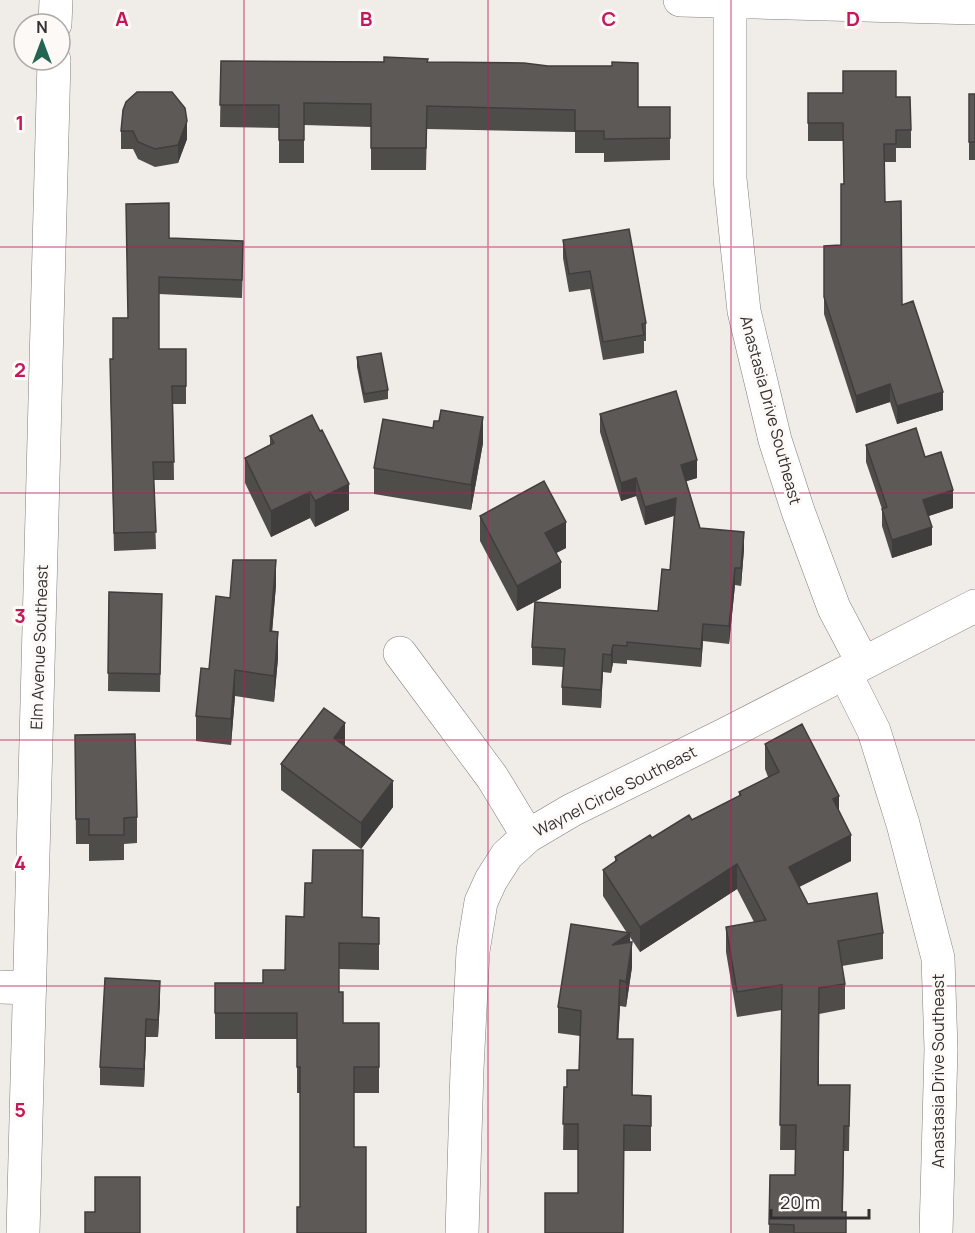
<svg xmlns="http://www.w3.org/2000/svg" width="975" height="1233" viewBox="0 0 975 1233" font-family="Manrope,sans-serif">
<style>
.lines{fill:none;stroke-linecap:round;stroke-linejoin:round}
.street-casing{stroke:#837f7c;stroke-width:34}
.street{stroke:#fff;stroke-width:33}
.wall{fill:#4f4d4a}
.shaded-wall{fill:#403e3c}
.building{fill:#5c5956;stroke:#403e3c;stroke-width:1.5}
.grid{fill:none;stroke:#c2185b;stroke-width:1.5;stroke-opacity:0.55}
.labels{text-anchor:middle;stroke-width:6;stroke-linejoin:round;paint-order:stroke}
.street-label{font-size:16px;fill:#32302f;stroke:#fdf9f6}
.grid-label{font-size:20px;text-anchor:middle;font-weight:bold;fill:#c2185b;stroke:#fdf9f6;stroke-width:6;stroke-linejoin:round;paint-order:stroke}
</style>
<rect width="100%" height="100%" fill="#f0ece8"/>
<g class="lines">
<g class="street-casing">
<path id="street" d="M680 0 975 8
M730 0V179L744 311 775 440 798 511 834 608 863 663
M55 24 56 0
M400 653 492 777 528 836
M845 673 874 731 903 824 938 958 941 1049 936 1233
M0 987 30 988
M23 1233 54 60
M462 1233 467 1069 473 951 481 902 491 880 507 855 528 836 572 810 724 735 975 606"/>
</g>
<use href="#street" class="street"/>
</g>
<path class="wall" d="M221 61 427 62 638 107H670V160L604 162V153H575V132L427 129 426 170H371V127L304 125V163H279V128L220 127Z
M808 93 896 97 911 130V148H896V162H884L885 202 902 305 943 410 897 424 890 402 856 413 824 314V246L841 245 844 184 843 141H808Z
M969 94H975V160H969Z
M123 110 187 139 178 163 155 167 138 159 133 149H121V131Z
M169 238 243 259 242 298 159 294V349H186V404H173L174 480H154L156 549 114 551 110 377 113 359 128 318Z
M563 240 646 323V341H644V353L603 360 590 289 569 292 563 258Z
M357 357 388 390V399L364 403 357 367Z
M600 414 697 478 686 481 700 528 744 549 741 586 735 585 729 644 703 641 701 667 627 660V664L613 663 611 673 603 672 601 708 562 705V687L563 667 532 665V647L658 611 670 570 674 516 645 525 636 496 621 501 600 432Z
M439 421 483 443 471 510 374 494V468L433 428Z
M270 436 349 510 315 527 310 518 271 537 245 483V458L270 445Z
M866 445 925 457 953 508 928 516 932 545 892 558 882 526V509L866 462Z
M480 516 566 548 556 553 561 588 517 611 480 541Z
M276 585 272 631 278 658 274 702 235 696 231 745 196 741V716L230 598Z
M109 592 162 594 160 692 108 691Z
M75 735 137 817V843L124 844V860L89 861V844H76Z
M765 744 839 811 851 861 799 887 808 904 883 933V959L842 966 845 984V1009L819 1014V1085H850L849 1151H844L843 1212 846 1233H769L770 1175H795V1150H780L782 1010 737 1017 726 952V927L754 922 737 889 640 952 630 937 632 967 626 1007 620 1006 618 1039 633 1095 651 1096V1151H624L578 1193V1150H563L564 1087H567L579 1070 580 1036 558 1033V1007L627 933 603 896V870L615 862V857L739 796V792L768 777 765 769Z
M345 746 393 807 361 849 281 790V764Z
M363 918H379V970L339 969V992L343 1023H379V1093H354L300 1207V1093H297V1039H215V983H263L285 970Z
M160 999 158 1037H146L144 1087 100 1085V1067Z"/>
<path class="shaded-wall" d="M187 121V139L178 163V145Z
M890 384V402L856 413V396Z
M943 392V410L897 424V406Z
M483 417V443L471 510V485Z
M697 460V478L681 483V465Z
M636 478V496L621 501V483Z
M349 484V510L315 527V501Z
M953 490V508L923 518V500Z
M310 492V518L271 537V511Z
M676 498V515L645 525V507Z
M566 522V548L545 559V533Z
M932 527V545L892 558V540Z
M744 532V549L741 586V568Z
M276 560V585L270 657V631Z
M561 562V588L517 611V586Z
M735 568V585L729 644V626Z
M703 624V641L701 667V649Z
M278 632V658L274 702V676Z
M613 645V663L611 673V655Z
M603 654V672L601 708V690Z
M235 670V696L231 745V719Z
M345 723V749L334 738Z
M393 781V807L361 849V823Z
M839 796V822L833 799Z
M851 835V861L789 892V867Z
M737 864V889L640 952V927Z
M630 933V955L632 942V967L626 1007V982L612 945Z
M620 980V1006L617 1064V1039Z
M160 981V999L158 1037V1020Z
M146 1019V1037L144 1087V1069Z"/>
<path class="building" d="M384 57 428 59 427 62 524 63 548 66H612V62L638 63V107H670V138L604 139V131H575V110L427 106 426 148H371V104L304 103V140H279V105H220L221 61 384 62Z
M843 71H896V97H910L911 130H896V144H884L885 202 901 201 902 305 913 301 943 392 897 406 890 384 856 396 824 297V246L841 245V184H844L843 123H808V93H843Z
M137 92H172L185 108 187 121 178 145 155 149 138 142 133 131H121L123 110 126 102Z
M969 94H975V142H969Z
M169 203V238L243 241 242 280 159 277V349H186V386H172L174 462H153L156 532 114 533 110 359H113V318H128L126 204Z
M629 229 646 323 642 324 644 335 603 342 590 271 569 274 563 240Z
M381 353 388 390 364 394 357 357Z
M676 391 697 460 681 465 700 528 744 532 741 568H735L729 626 703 624 701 649 627 642V646L613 645 611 655 603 654 601 690 562 687 565 649 532 647 535 602 658 611 662 569 670 570 676 498 645 507 636 478 621 483 600 414Z
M441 410 483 417 471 485 374 468 383 419 433 428 434 421H439Z
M312 415 320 431 322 430 349 484 315 501 310 492 271 511 245 458 274 443 270 436Z
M916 428 925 457 941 452 953 490 923 500 932 527 892 540 882 509 887 507 866 445Z
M544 481 566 522 545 533 561 562 517 586 480 516Z
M233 560H276L270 631 278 632 274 676 235 670 231 719 196 716 201 668 209 669 216 596 230 598Z
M109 592 162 594 160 674 108 673Z
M324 708 345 723 334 738 393 781 361 823 281 764Z
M802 724 839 796 833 799 851 835 789 867 808 904 877 893 883 933 838 941 845 984 819 988 818 1085H850L849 1126H844L842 1212H846V1233H794V1225L769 1224 770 1175H795L796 1125H780L782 985 737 992 726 927 766 920 737 864 640 927 603 870 617 860 615 857 650 835 652 838 689 815 692 820 741 795 739 792 779 772 765 744Z
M135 734 137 817 124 818V835H89V819H76L75 735Z
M313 850H363L362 917 379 918V944L339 943V992H343V1023H379V1067H354V1147H366V1233H297V1207H300V1067H297V1013H215V983H263V970H285L286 916 304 917 305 883H312Z
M571 924 630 933 612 945 632 942 626 982 620 980 617 1039H633L632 1095 651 1096V1126L624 1125 623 1233H545V1193H578V1124H563L564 1087H567V1070H579L581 1011 558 1007Z
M105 978 160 981 158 1020 146 1019 144 1069 100 1067Z
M95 1177H140V1233H85V1212H95Z"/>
<path class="grid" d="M244 0V1233M488 0V1233M731 0V1233M0 247H975M0 493H975M0 740H975M0 986H975"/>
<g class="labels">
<g class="street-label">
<text transform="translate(771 410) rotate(75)" y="6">Anastasia Drive Southeast</text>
<text transform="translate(39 647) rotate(-88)" y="6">Elm Avenue Southeast</text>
<text transform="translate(615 791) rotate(-27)" y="6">Waynel Circle Southeast</text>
<text transform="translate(938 1071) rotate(-90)" y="6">Anastasia Drive Southeast</text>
</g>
</g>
<g class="grid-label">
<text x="122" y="26">A</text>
<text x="366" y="26">B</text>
<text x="609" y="26">C</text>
<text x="853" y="26">D</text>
<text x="20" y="130">1</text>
<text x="20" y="377">2</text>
<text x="20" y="623">3</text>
<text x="20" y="870">4</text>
<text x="20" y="1117">5</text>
</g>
<g transform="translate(42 42)"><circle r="28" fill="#fdf9f6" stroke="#aca9a6" stroke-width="1.5"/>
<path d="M0-4.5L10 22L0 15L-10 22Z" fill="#236453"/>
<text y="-9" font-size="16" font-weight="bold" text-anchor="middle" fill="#32302f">N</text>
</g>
<path d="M771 1209v9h98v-9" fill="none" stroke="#32302f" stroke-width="3"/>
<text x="780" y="1209" font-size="18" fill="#32302f" stroke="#fdf9f6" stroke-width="4.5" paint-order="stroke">20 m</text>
</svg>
